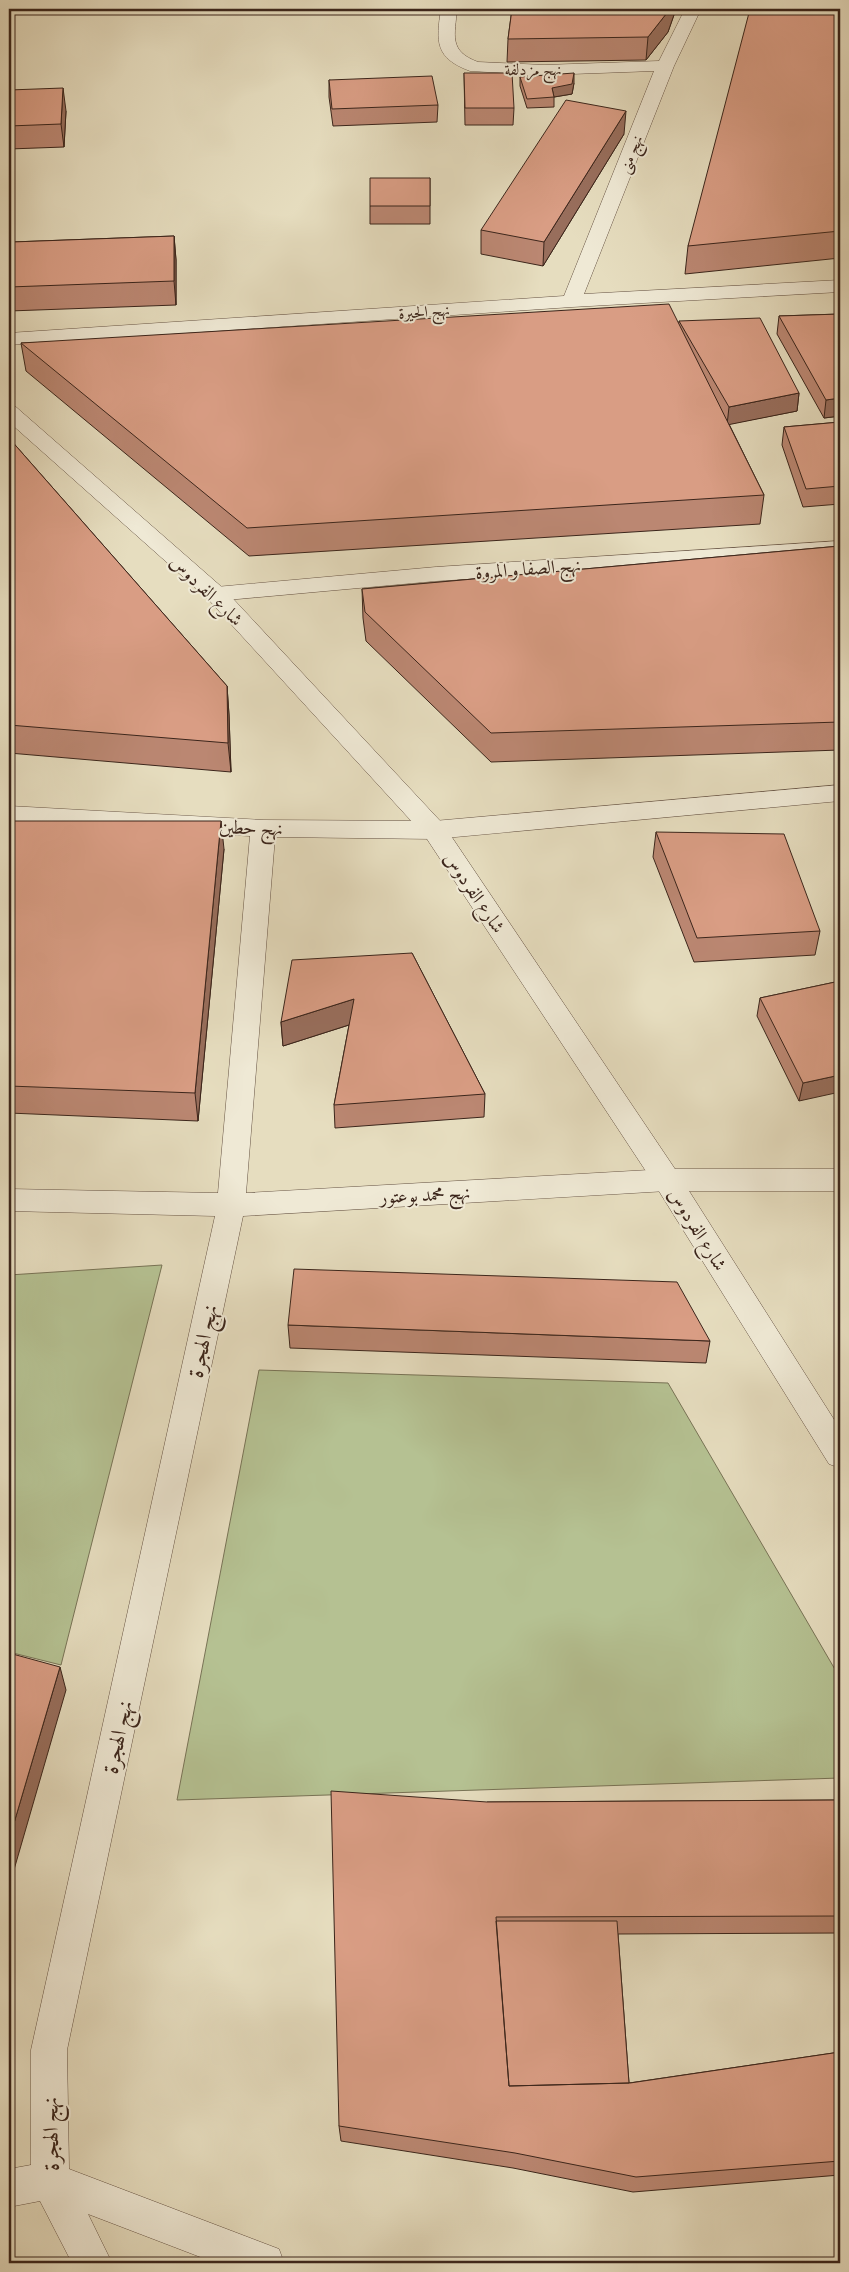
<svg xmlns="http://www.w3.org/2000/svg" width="849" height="2272" viewBox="0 0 849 2272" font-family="'EB Garamond',Amiri,serif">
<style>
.green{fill:#b5c192;stroke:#787356}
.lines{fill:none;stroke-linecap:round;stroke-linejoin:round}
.minor-casing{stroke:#665344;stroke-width:1}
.tertiary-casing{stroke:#665344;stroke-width:1}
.minor{fill:#efe9d5;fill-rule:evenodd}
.tertiary{fill:#efe9d5;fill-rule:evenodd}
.wall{fill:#bb8772;stroke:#3b251b}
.shaded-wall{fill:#986e5c;stroke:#3b251b}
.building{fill:#d99d84;stroke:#3b251b}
.labels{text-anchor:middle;stroke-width:4;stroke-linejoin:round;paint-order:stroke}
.far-street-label{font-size:16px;fill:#3b251b;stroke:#efe9d5}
.street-label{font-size:19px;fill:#3b251b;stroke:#efe9d5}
.near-street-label{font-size:22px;fill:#3b251b;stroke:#efe9d5}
</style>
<rect width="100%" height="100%" fill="#e6ddbf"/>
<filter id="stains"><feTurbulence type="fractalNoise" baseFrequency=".004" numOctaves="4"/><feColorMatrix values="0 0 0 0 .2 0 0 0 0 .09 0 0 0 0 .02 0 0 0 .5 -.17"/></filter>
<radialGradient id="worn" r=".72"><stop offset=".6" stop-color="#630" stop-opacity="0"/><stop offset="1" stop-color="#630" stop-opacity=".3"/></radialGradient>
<path class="green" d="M162 1265 61 1665 9 1652V1275Z
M259 1370 668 1383 840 1678V1778L177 1800Z"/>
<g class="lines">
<g class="minor-casing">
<path id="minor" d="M441 9H457C455 35 448 51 478 62L544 65 659 61 685 9H701L674 66 584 294 840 280V292L572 307 9 345V333L564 296 654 71 544 75 470 71C435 58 436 42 441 9Z
M840 541V555L436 581 216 601 208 599 205 594 208 589 216 587 436 567Z
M840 785V801L434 839 275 837 246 1193 667 1169H840V1191H667L243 1216 67 2050 69 2169 279 2249 284 2263H216L88 2214 112 2263H72L40 2201 9 2207V2169L31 2165V2050L215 1216 9 1211V1189L218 1193 250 836 9 822V806L263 820 434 821Z"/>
</g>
<g class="tertiary-casing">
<path id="tertiary" d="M9 405 16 407 224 589 443 824 677 1172 840 1429V1468L829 1464 657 1188 425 836 208 599 9 422Z"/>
</g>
<use href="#minor" class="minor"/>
<use href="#tertiary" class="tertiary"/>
</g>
<path class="wall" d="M512 9H676L668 32 646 60 507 62 508 39Z
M840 9V258L685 274 688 246Z
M464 73 514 108 513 125H465Z
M520 77 574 83 572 94 554 97V107L527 108 520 86Z
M329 80 438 105 437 122 333 126 329 97Z
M9 90 66 111 64 147 9 149Z
M624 134 543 266 481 254V230Z
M430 178V224H370V206Z
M174 236 176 260V305L9 311V239L12 242Z
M840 314V416L824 418 777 334 779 316Z
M679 321 799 393 797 411 729 424 764 495 760 524 249 556 26 371 21 343 679 323Z
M840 422V504L803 507 782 445 784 427Z
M9 438 227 686 229 715 231 772 9 753Z
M840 546V750L491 762 366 641 363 618 362 589Z
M9 821 224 849 198 1121 9 1113Z
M656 832 820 931 815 955 694 962 653 857Z
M412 953 485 1094 484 1117 335 1128 334 1105 349 1025 283 1046 281 1022Z
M840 981 799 1101 757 1016 760 998Z
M288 1325 710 1341 706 1363 290 1348Z
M840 1800V1933L618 1934 629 2083 840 2052V2175L633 2192 513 2168 341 2141 339 2126 487 1802Z"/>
<path class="shaded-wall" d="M670 9H676L668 32 646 60 648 37Z
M574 73V83L572 94 554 97 552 88Z
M63 88 66 111 64 147 61 124Z
M626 111 624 134 543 266 544 242Z
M174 236 176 260V305L174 281Z
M799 393 797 411 727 425 729 407Z
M840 398V416L824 418 826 400Z
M227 686 229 715 231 772 228 743Z
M221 821 224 849 198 1121 195 1093Z
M354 999 355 1023 283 1046 281 1022Z
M840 1075V1092L799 1101 803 1083Z
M60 1667 66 1690 9 1887V1840Z"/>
<path class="building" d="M512 9H670L648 37 508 39Z
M750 9H840V231L688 246Z
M464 73H512L514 108H465Z
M574 73 572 84 552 88 554 97 527 99 520 77Z
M432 76 438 105 332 109 329 80Z
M63 88 61 124 9 126V90Z
M566 100 626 111 544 242 481 230Z
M370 178H430V206H370Z
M174 236V281L9 287V239L12 242Z
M669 304 764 495 247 528 21 343Z
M840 314V398L826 400 779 316Z
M760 318 799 393 729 407 679 321Z
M840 422V486L806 489 784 427Z
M9 438 227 686 228 743 9 725Z
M840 546V722L491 733 365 612 362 589Z
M9 821H221L195 1093 9 1086Z
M656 832 784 834 820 931 697 938Z
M412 953 485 1094 334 1105 354 999 281 1022 292 960Z
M840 981V1075L803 1083 760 998Z
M294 1269 677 1282 710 1341 288 1325Z
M9 1653 60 1667 9 1840Z
M331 1791 487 1802 840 1800V1916L496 1917 509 2086 630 2083 840 2052V2161L636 2177 515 2153 339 2126Z
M496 1921H617L629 2083 509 2086Z"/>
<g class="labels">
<g class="far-street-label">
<text x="533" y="75">نهج مزدلفة</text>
<text transform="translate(630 154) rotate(-68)" y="6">نهج منى</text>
<text transform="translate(424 311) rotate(-4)" y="6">نهج الحيرة</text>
</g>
<g class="street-label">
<text transform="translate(528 568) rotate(-4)" y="7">نهج الصفا و المروة</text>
<text transform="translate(207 590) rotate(44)" y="7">شارع الفردوس</text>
<text transform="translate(251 827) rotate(2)" y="7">نهج حطين</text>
<text transform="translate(475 892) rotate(56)" y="7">شارع الفردوس</text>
<text transform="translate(425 1194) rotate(-3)" y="7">نهج محمد بوعتور</text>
<text transform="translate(698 1229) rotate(58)" y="7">شارع الفردوس</text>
</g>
<g class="near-street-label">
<text transform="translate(202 1341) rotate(-78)" y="8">نهج الهجرة</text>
<text transform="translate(117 1737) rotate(-78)" y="8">نهج الهجرة</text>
<text transform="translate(50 2134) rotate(-91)" y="8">نهج الهجرة</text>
</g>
</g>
<rect width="849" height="2272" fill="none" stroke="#e6ddbf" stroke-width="30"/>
<rect x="10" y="10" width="829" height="2252" fill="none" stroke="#3b251b" stroke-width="2.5"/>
<rect x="15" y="15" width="819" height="2242" fill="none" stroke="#3b251b"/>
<rect width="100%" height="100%" filter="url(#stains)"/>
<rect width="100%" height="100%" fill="url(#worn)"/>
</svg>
